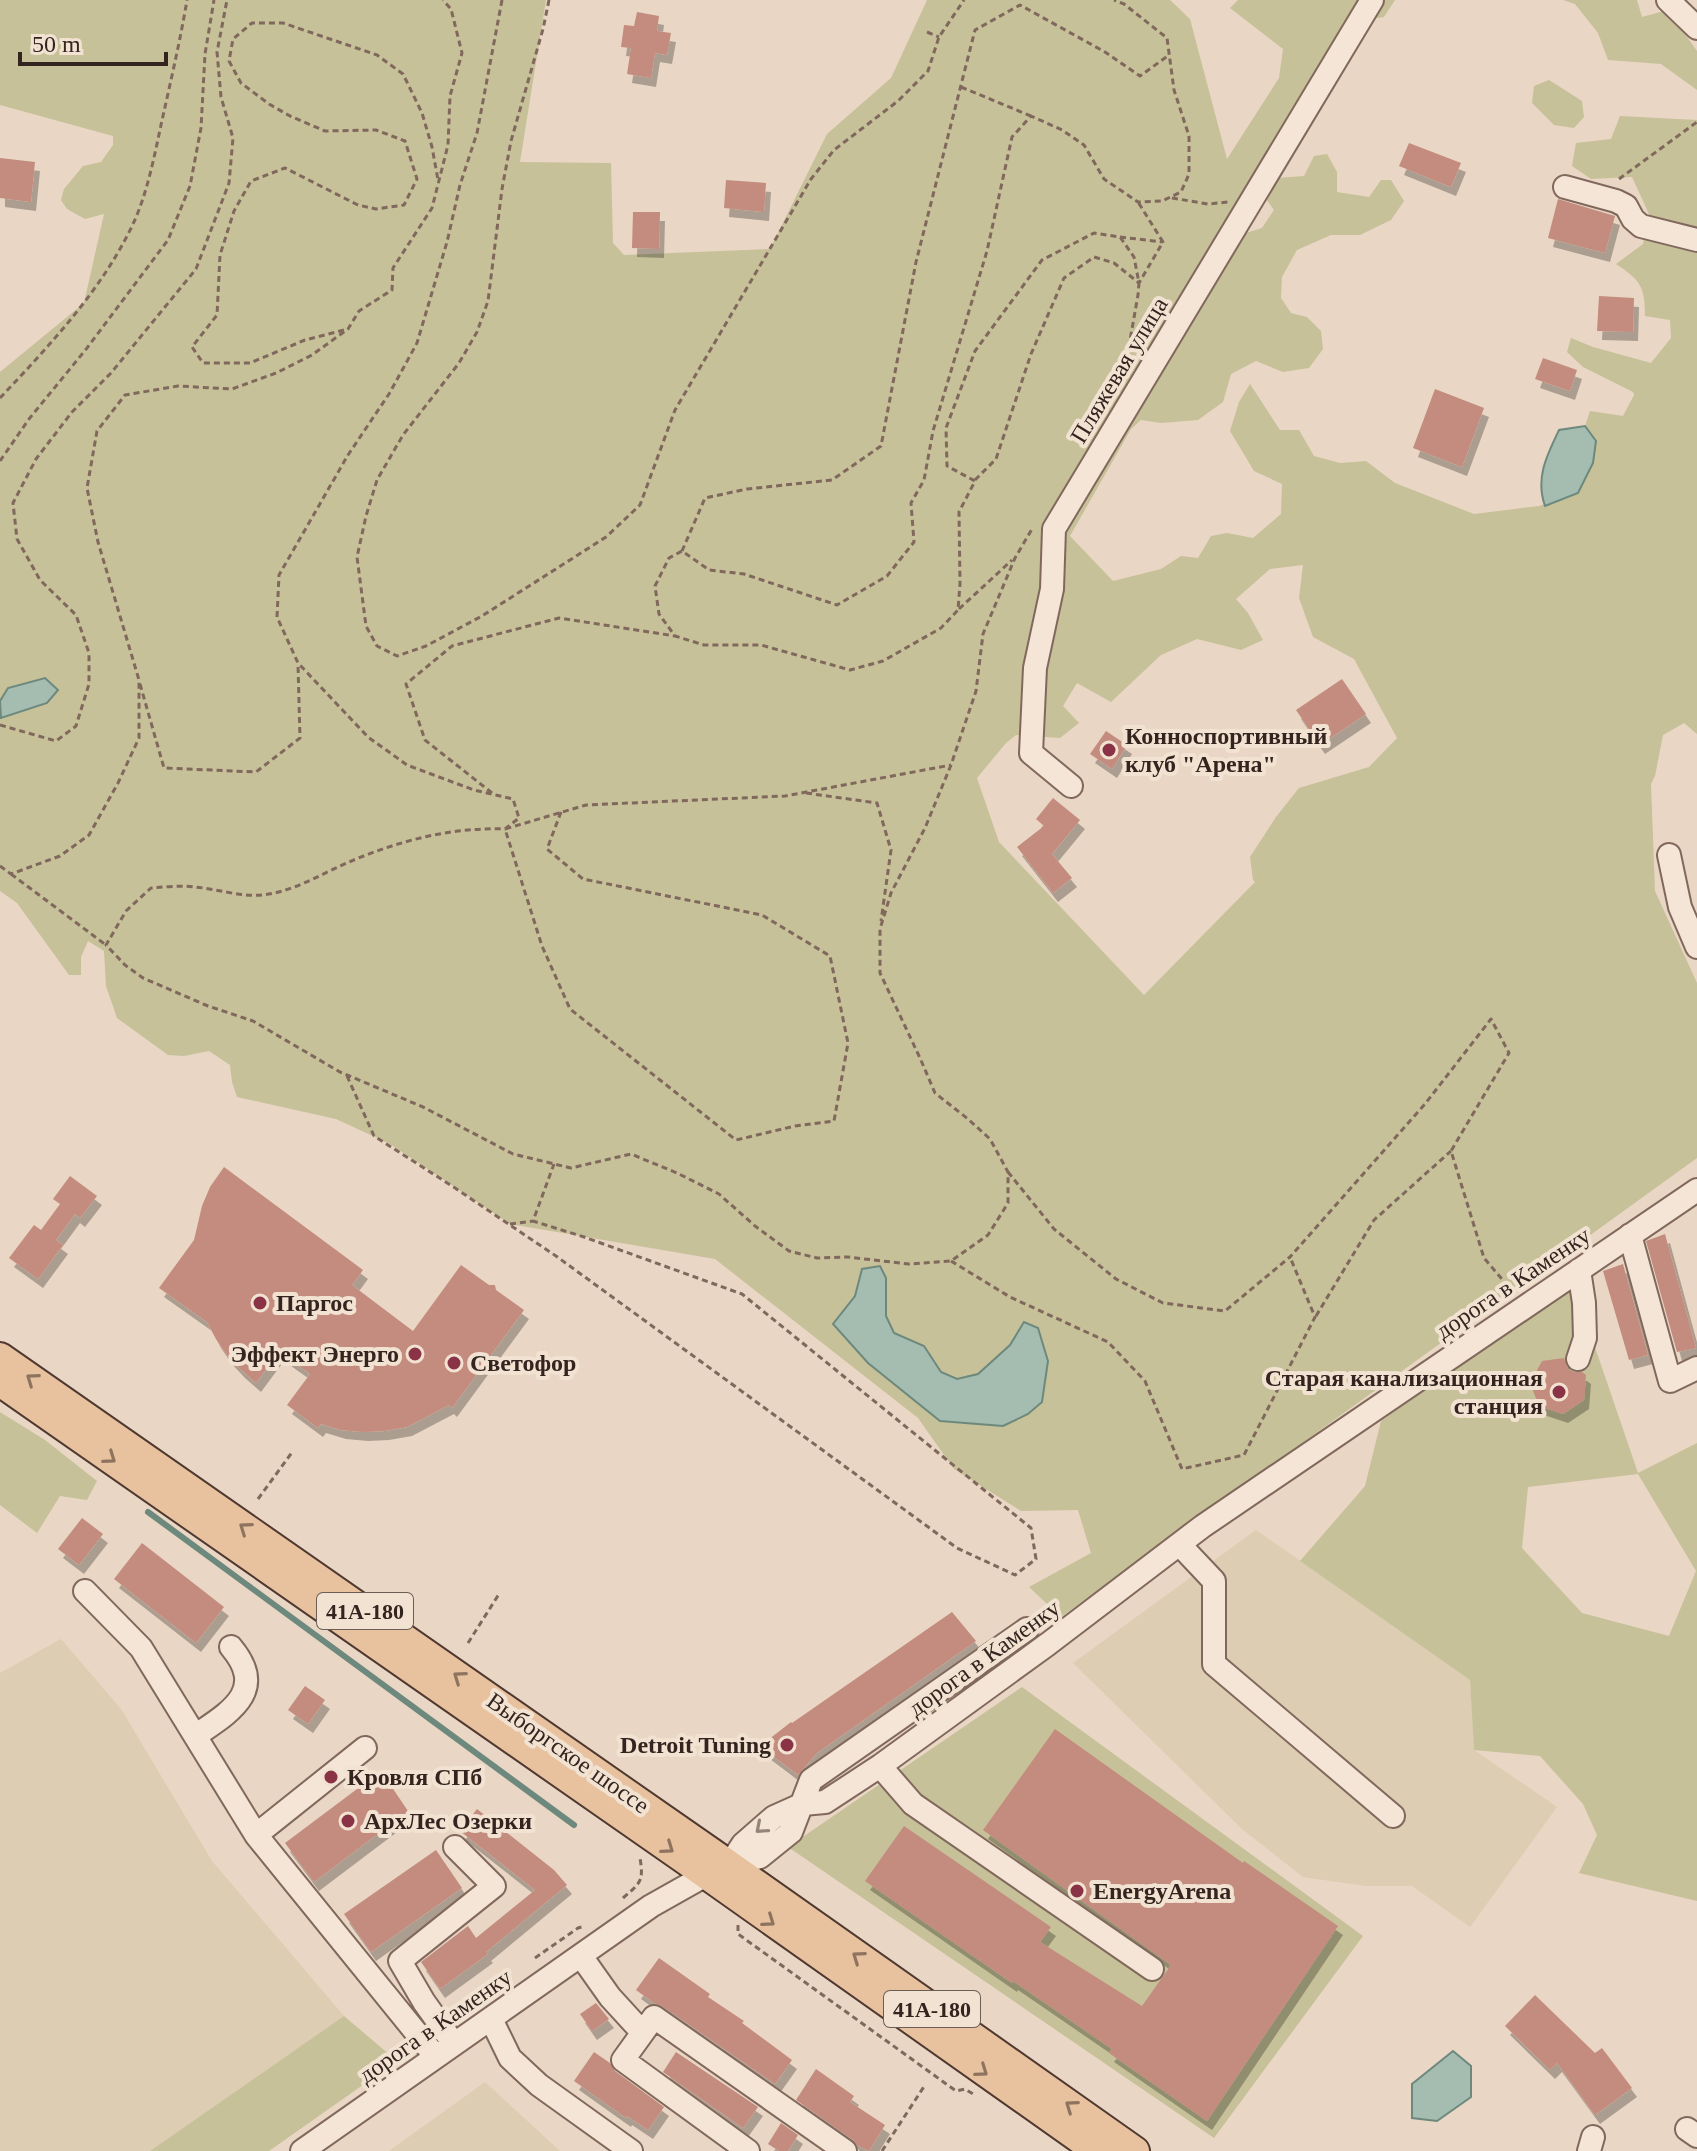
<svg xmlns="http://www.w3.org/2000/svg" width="1697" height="2151" viewBox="0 0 1697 2151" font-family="Georgia,serif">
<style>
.farmland{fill:#ddcdb2}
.green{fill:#c6c199;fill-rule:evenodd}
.water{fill:#a5bcb1;stroke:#6d897d;stroke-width:2}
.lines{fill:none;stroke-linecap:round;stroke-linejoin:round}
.stream{stroke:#6d897d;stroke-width:6}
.building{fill:#c38c7e;filter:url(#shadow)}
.minor-casing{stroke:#81685c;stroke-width:26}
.major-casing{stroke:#4f3830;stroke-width:32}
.path{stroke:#81685c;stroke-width:3;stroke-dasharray:6 4;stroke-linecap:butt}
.minor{stroke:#f5e5d6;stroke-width:22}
.major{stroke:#e8c29f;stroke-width:28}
.oneway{stroke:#8e735f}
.oneway2{stroke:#94847a}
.poi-dot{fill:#8a3346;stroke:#f1e2d2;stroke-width:3}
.labels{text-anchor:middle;stroke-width:8;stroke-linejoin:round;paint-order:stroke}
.shield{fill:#f1e2d2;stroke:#6c5d55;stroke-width:2}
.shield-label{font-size:22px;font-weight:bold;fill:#33241f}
.street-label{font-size:24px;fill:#33241f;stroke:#f1e2d2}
.poi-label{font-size:24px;font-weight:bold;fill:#33241f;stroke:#f1e2d2;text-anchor:start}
</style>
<defs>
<filter id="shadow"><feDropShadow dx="5" dy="9" stdDeviation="0" flood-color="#0004"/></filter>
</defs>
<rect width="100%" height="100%" fill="#e9d6c4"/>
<path class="farmland" d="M1256 1530 1470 1680 1474 1750 1557 1807 1470 1927 1412 1886H1366L1303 1877 1242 1829 1073 1663Z
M61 1639 121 1709 212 1861 344 2016 150 2151H0V1673Z
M485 2082 560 2151H389Z"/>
<path class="green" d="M0 0H546L520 162 611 163 613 243 624 255 770 249 827 134 891 78 927 0H1170L1190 19 1227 159 1279 78 1283 49 1230 8 1238 0H1395L1384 17 1361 20 1333 41 1276 149 1251 189 1266 198 1276 178 1304 176 1314 156 1327 154 1337 172V192L1369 197 1381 180H1391L1404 201 1391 220 1360 235H1331L1297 250 1282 277 1281 298 1291 313 1307 317 1321 331 1323 349 1309 368 1283 372 1256 361 1231 374 1223 402 1198 420 1161 423 1141 420 1131 429 1070 536 1113 581 1161 569 1181 556 1198 558 1211 536 1227 533 1253 538 1281 514 1282 484 1254 471 1230 431 1239 402 1250 384 1280 430H1299L1314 456 1340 463 1366 461 1395 483 1474 514 1539 506 1578 492 1593 462 1596 441 1585 426 1590 411 1623 416 1634 395 1633 392 1583 367 1567 352 1571 338 1593 347 1651 363 1671 338 1670 320 1645 316C1645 286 1640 280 1616 264L1643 244 1649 214 1632 177 1591 179 1572 166 1576 143 1611 139 1620 116 1697 120V734L1684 723 1663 735 1655 776 1651 784 1655 891 1697 983V1158L1061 1617 1029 1587 1091 1553 1078 1510 1021 1511 954 1469 918 1418 715 1259 510 1224 390 1144 336 1119 237 1097 232 1082 230 1065 209 1051 184 1056 168 1055 117 1018 106 986 104 951 88 941 81 957V975H69L17 903 0 891V372L84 303 104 214 85 219 67 209 61 200 64 189 83 166 101 162 113 145V136L0 105ZM1266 199 1274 210 1262 228 1246 233ZM1303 565 1299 598 1313 637 1354 659 1397 738 1369 767 1299 788 1276 817 1250 857 1253 880 1255 882 1144 995 999 842 977 778 1006 743 1016 735 1060 738 1079 723 1063 706 1077 683 1111 702 1161 655 1197 639 1241 650 1263 640 1248 613 1236 599 1270 569Z
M1563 0H1637L1642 17 1664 11 1677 23 1697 51V90L1661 64 1608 60 1598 33 1575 4Z
M1549 80 1582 101 1584 117 1574 128 1554 125 1532 103 1534 86Z
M1573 1283 1638 1473 1697 1443V1901L1579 1873 1597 1835 1583 1804 1540 1756 1474 1750 1470 1680 1300 1561 1365 1486 1381 1421ZM1638 1474 1696 1571 1669 1636 1582 1613 1522 1548 1528 1487Z
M0 1412 45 1440 97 1481 87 1500 60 1496 37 1533 0 1505Z
M1022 1687 1363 1936 1214 2138 788 1847Z
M344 2016 397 2061 269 2151H150Z"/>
<path class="water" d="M1585 426 1596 441 1593 463 1578 493 1545 506C1535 478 1547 455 1559 430Z
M45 678 58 690 47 703 1 718 0 701 8 688Z
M880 1266 886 1278V1316L894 1333 924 1346 941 1372 957 1379 978 1374 1010 1345 1024 1322 1038 1328 1048 1361 1042 1402 1028 1414 1003 1426 940 1421 868 1363 833 1324 855 1296 862 1269Z
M1453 2051 1471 2066V2097L1437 2121 1412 2118V2084Z"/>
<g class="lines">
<path class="stream" d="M148 1512 574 1825"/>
</g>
<path class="building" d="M637 12 659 16 657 31 671 33 667 55 655 53 651 78 627 74 631 48 621 47 624 25 634 26Z
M1409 143 1461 163 1451 187 1399 166Z
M0 158 35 162 31 202 0 198Z
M726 180 766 183 764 212 724 208Z
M1558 199 1615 216 1605 253 1548 238Z
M633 212H660L659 249 632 248Z
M1599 296 1634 298 1633 332 1597 331Z
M1543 358 1577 370 1570 391 1535 379Z
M1435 389 1484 408 1462 467 1413 448Z
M1342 679 1366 714 1320 745 1296 710Z
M1106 731 1127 745 1112 769 1090 754Z
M1053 798 1080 820 1052 854 1072 878 1053 893 1017 847 1044 826 1036 819Z
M224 1167 363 1270 352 1285 413 1331 461 1265 489 1285H495L496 1290 524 1310 452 1408 449 1405 407 1427 384 1431 363 1432 341 1430 321 1424 318 1428 287 1405 310 1374 279 1352 256 1383 240 1369 227 1355 216 1339 207 1322 159 1288 194 1240 202 1206 210 1187Z
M70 1176 97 1196 80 1218 75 1214 56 1240 63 1245 38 1279 9 1258 34 1225 41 1230 60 1204 53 1199Z
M1665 1234 1696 1348 1677 1352 1646 1241Z
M1623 1264 1648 1355 1629 1360 1603 1271Z
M1564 1358 1568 1369 1574 1372H1582L1586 1375 1584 1400 1563 1414 1539 1406 1530 1383 1542 1361Z
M82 1518 103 1534 79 1565 58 1549Z
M142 1543 224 1607 196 1643 114 1579Z
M952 1612 976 1641 817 1753 798 1775 765 1750 768 1740 791 1722 792 1723Z
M305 1686 325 1700 308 1724 288 1710Z
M1055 1729 1243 1863 1244 1861 1338 1926 1207 2121 1109 2053 1112 2049 1013 1981 1012 1983 865 1881 904 1826 1051 1927 1040 1942 1142 2006 1171 1965 983 1830Z
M381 1771 408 1811 314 1882 285 1843Z
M477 1809 554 1870 567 1885 486 1952 488 1954 440 1989 421 1962 468 1926 476 1938 535 1890 460 1831Z
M436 1850 462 1888 371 1952 344 1914Z
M659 1958 710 1994 708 1997 744 2021 742 2023 792 2060 775 2084 662 2006 654 2003 636 1990Z
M1535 1995 1595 2053 1602 2048 1632 2088 1595 2115 1557 2063 1550 2070 1505 2026Z
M596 2003 609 2019 592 2031 580 2014Z
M594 2052 610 2063 615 2071 664 2107 648 2130 627 2116 626 2118 574 2081Z
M676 2052 758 2107 743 2128 663 2072Z
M816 2069 854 2096 850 2102 885 2125 869 2151 858 2146 853 2140 796 2100Z
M781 2123 798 2135 788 2151H779L768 2144Z"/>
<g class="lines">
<g class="minor-casing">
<path id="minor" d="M1668 0 1697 28
M1565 187 1616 201 1626 206 1633 219 1641 226 1697 240
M1071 786 1031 753 1035 668 1052 589 1054 529 1372 0
M1669 855 1680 907 1697 947
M1630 1235 1670 1381 1697 1368
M1578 1359 1585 1338 1584 1303 1579 1270
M1180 1545 1214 1581V1664L1393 1816
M85 1591 141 1648 256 1835 436 2057
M195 1736C230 1712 268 1691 231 1647
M880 1766 913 1804 1152 1969
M256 1835 365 1748
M729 1865 743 1844 774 1817 803 1804 825 1802 880 1766 1048 1644 1203 1526 1697 1190
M581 1956 610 1997 642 2032
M491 2019 510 2058 539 2085 631 2151
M454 2044 424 2002 400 1961 494 1886 455 1847
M1687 2129 1697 2136
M302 2151 651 1906 706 1875 729 1865 760 1857 791 1832 811 1780 1027 1629
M748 2151 623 2060 654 2017 845 2151
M1589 2151 1593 2137"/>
</g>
<g class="major-casing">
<path id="major" d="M0 1357 715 1855 1135 2151
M0 1382 694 1866 1097 2151"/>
</g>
<path class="path" d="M502 0 477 133 460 185 447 242 417 343 389 394 348 455 279 575 277 617 298 663 368 737 407 765 474 790 513 799 519 818 505 829C451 827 398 841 349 862 321 874 293 892 262 895 240 897 217 889 195 887 181 885 165 887 151 888L126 911 106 945 125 965 143 978 208 1006 253 1021 340 1072 423 1107 513 1154 571 1168 631 1154 677 1173 719 1194 755 1226 789 1251 817 1258 847 1257 909 1264 951 1261 988 1235 1008 1203V1172L990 1139 968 1119 935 1093 920 1058 880 973V929L891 893 925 828 951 765 976 691 983 634 1015 558 1032 529
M549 0 543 29 511 141 502 189 488 301 477 332 459 363 403 435 377 480 366 516 357 557 366 626 377 646 397 656 426 646 482 616 606 537 640 505 675 410 811 179 834 150 898 101 928 71 939 37 964 0
M927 32 939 37
M961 87 1031 116
M1619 179 1697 122
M1172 198 1208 204 1228 202
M1120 237 1163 242
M344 330 305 340 250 363H203L192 347 217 315 220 255 234 211 251 181 285 168 358 205 376 209 404 205 417 179 405 141 376 130 325 131 290 116 269 104 241 83 229 61 233 39 252 23H283L377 55 403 74 422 113 432 147 438 180
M0 398C49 346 102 290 133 224 147 194 154 158 161 125 170 84 180 42 187 0
M1099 411 1129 346 1138 295 1139 283 1134 257 1120 237 1094 233 1042 260 975 351 946 428 947 466 975 481 959 512 960 584 958 610 941 628 883 661 850 670 761 645H704L675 636 659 614 655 586 669 558 682 551 709 570 744 574 837 605 887 576 914 542 911 503 924 480 933 431 987 251 1012 137 1031 116 1062 130 1084 145 1104 179 1138 202 1162 201 1181 192 1189 174V136L1174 90 1167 38 1124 4 1114 0
M0 461 29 419 87 348 168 240 190 186 201 128 205 54 214 0
M975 480 996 459 1031 354 1064 278 1094 257 1114 263 1139 283 1163 242 1138 202
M682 551 705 498 747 489 832 480 881 446 916 262 975 30 1020 5 1105 52 1140 76 1169 55
M959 609 1012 560
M140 684 164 768 256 772 300 738 298 665
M0 725 56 741 76 726 89 684V653L76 615 40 580 17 539 13 503 36 459 72 412 111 373 196 269 229 183 233 138 221 97 217 52 227 0
M492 793 425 740 406 684 452 646 559 618 675 636
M806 793 877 803 891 850 881 921
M561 812 547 849 583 879 762 915 830 956 848 1043 834 1121 795 1126 736 1140 570 1009 542 946 505 829 586 805 785 796 951 765
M0 866 11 874 60 856 89 835 118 783 139 738V680L98 542 87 488 97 431 125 395 178 386 232 389 276 373 312 355 348 329 359 311 392 290 393 268 432 208 448 145 450 96 462 53 451 9 443 0
M11 874 106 945
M347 1076 374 1136 452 1186 556 1256 957 1548 1015 1575 1036 1559 1031 1528 742 1294 584 1237 533 1221 554 1164
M1008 1172 1054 1229 1116 1279 1163 1303 1225 1311 1290 1257 1425 1104 1491 1019 1509 1053 1451 1151 1484 1258 1512 1291
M510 1224 533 1221
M951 1261 1010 1297 1108 1342 1145 1381 1182 1469 1244 1455 1315 1317 1290 1257
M1316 1316 1374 1220 1451 1151
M258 1499 293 1451
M468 1643 499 1594
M623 1898C640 1883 644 1882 640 1858
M738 1925V1934L956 2091 965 2089 973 2094
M535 1958 578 1928 585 1926
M882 2151 925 2085"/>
<use href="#minor" class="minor"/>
<use href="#major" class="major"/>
</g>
<defs><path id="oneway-chevron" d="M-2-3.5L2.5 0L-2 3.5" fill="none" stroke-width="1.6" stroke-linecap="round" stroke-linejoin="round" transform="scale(2)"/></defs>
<g class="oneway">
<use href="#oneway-chevron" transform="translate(32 1379) rotate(-145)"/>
<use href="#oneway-chevron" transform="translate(110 1458) rotate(35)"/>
<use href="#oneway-chevron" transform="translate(245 1528) rotate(-145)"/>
<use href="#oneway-chevron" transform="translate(459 1677) rotate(-145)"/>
<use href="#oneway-chevron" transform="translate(668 1848) rotate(35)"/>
<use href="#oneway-chevron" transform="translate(769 1921) rotate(35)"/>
<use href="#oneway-chevron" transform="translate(858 1957) rotate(-145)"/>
<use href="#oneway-chevron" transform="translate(982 2071) rotate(35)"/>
<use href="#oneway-chevron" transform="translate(1071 2106) rotate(-145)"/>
</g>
<use class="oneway2" href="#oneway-chevron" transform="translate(761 1828) rotate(139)"/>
<g class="poi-dot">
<circle cx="1109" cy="750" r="8"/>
<circle cx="260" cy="1303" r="8"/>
<circle cx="415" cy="1354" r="8"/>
<circle cx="454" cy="1363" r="8"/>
<circle cx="1559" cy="1392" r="8"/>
<circle cx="787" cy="1745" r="8"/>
<circle cx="331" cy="1777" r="8"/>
<circle cx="348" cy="1821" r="8"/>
<circle cx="1077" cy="1891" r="8"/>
</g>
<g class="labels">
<g class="shield">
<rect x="317" y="1593" width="96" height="36" rx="6"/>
<rect x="884" y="1991" width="96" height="36" rx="6"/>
</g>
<g class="shield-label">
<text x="365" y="1619">41А-180</text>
<text x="932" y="2017">41А-180</text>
</g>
<g class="street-label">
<text transform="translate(1119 370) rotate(-59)" y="8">Пляжевая улица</text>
<text transform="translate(1513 1283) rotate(-34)" y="8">дорога в Каменку</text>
<text transform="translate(984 1658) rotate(-36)" y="8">дорога в Каменку</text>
<text transform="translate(568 1753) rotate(35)" y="8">Выборгское шоссе</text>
<text transform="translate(435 2026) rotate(-35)" y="8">дорога в Каменку</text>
</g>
<g class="poi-label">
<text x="1125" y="744">Конноспортивный<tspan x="1125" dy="28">клуб "Арена"</tspan></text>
<text x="276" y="1311">Паргос</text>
<text x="399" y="1362" text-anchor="end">Эффект Энерго</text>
<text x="470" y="1371">Светофор</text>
<text x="1543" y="1386" text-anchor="end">Старая канализационная<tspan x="1543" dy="28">станция</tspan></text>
<text x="771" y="1753" text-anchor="end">Detroit Tuning</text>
<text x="347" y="1785">Кровля СПб</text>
<text x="364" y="1829">АрхЛес Озерки</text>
<text x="1093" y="1899">EnergyArena</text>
</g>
</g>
<path d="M20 52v12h146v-12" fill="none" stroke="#33241f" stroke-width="4"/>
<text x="32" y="52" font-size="24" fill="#33241f" stroke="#f1e2d2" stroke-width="6" paint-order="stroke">50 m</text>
</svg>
